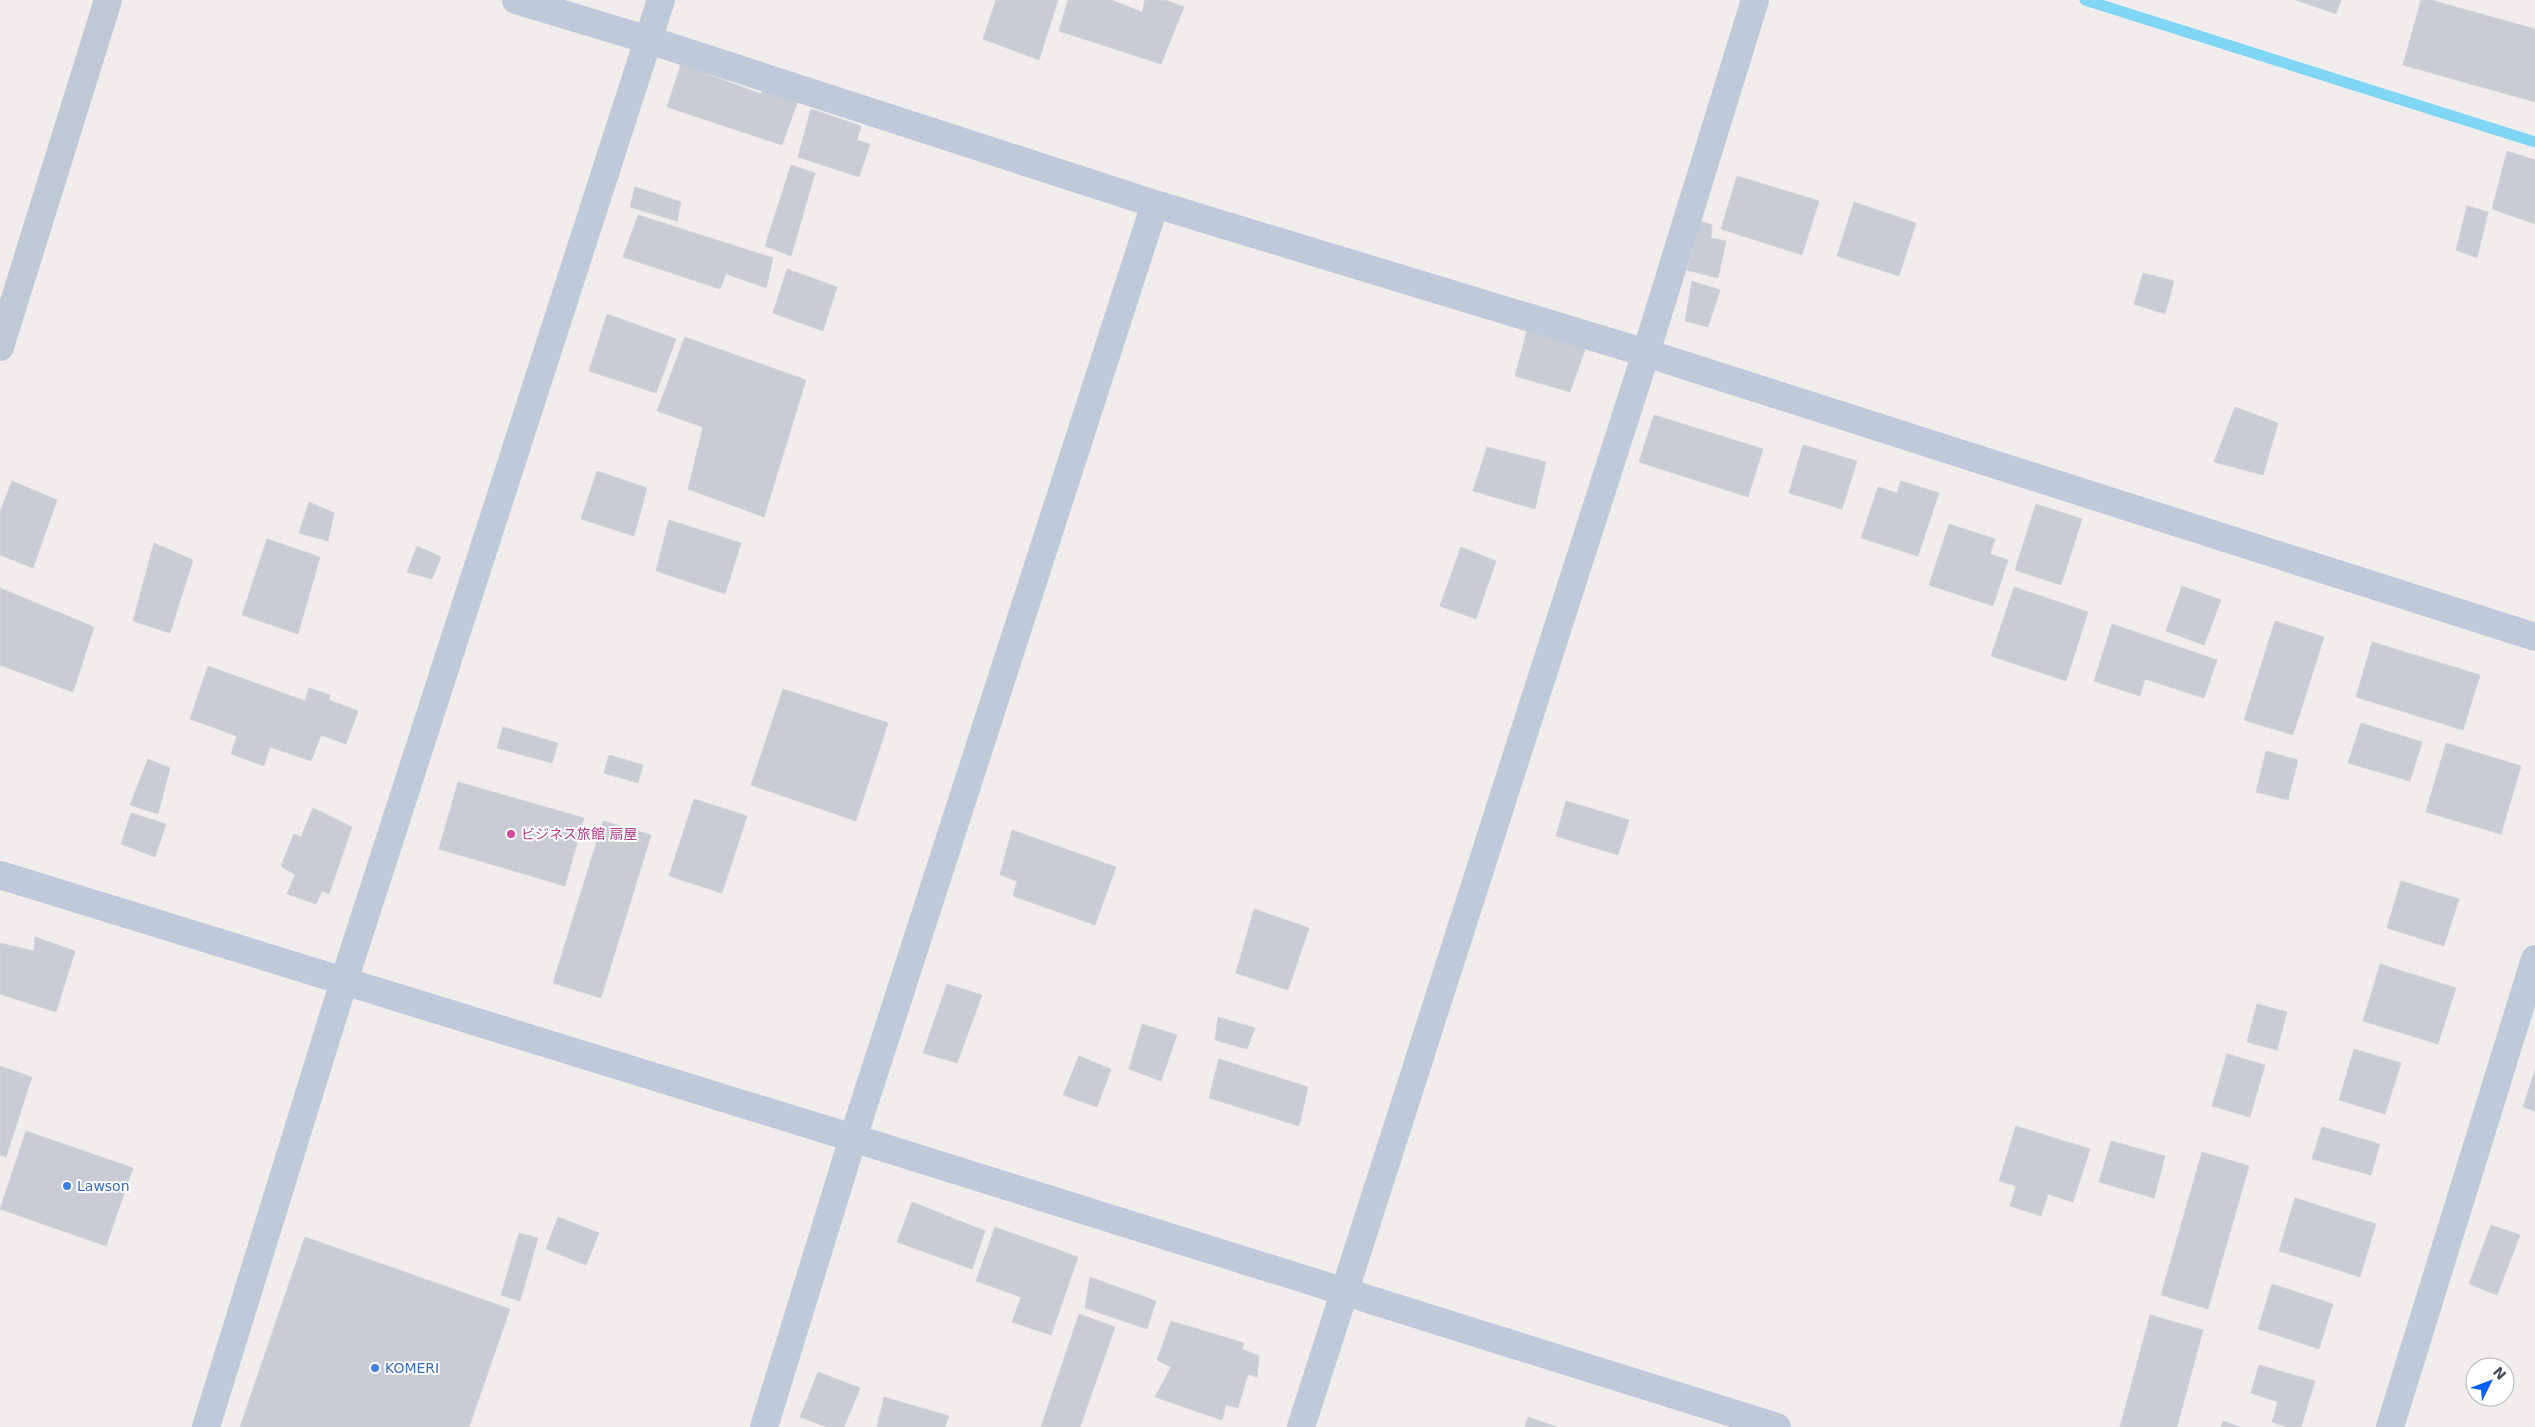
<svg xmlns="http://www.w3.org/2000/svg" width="2535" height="1427" viewBox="0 0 2535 1427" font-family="'DejaVu Sans','Noto Sans JP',sans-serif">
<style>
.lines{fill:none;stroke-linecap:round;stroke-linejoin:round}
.stream{stroke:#7fd6f5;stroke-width:11}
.building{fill:#c9ccd4;stroke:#d1d3da}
.street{stroke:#bfc9d5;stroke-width:28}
.secondary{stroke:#becad9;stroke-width:28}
.hotel-dot{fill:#d1479c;stroke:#fff;stroke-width:2}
.shop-dot{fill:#3f7fe0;stroke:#fff;stroke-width:2}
.labels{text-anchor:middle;stroke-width:4;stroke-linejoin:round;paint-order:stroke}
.hotel-label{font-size:14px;fill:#b23c85;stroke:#fff;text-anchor:start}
.shop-label{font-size:14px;fill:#366cbe;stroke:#fff;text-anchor:start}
</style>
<rect width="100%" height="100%" fill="#f1eded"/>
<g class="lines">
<path class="stream" d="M2085 0 2535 142"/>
</g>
<path class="building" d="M996 0H1058L1039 60 983 39Z
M1068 0H1111L1142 12 1145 0H1165L1184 7 1161 64 1059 31Z
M2296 0H2341L2336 14Z
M2421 0H2431L2535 29V102L2403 65Z
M681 64 761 94 765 82 800 95 782 145 667 107Z
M811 109 861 126 857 140 870 144 859 177 798 157Z
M2507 151 2535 160V224L2492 209Z
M791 165 815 173 791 256 765 246Z
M1737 176 1819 201 1802 255 1721 229Z
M635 187 681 202 677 221 630 207Z
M1854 202 1916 223 1899 276 1837 256Z
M2467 206 2488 212 2477 258 2456 250Z
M638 215 773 258 766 288 726 274 720 289 623 257Z
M1701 221 1712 225 1711 238 1726 241 1718 278 1687 270Z
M787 269 837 287 823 331 773 313Z
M2143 273 2174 281 2165 314 2134 304Z
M1692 281 1720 290 1708 327 1685 321Z
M607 314 676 339 656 393 589 371Z
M1528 327 1586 347 1570 392 1515 376Z
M685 337 806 380 764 517 688 489 703 427 657 411Z
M2235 407 2278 423 2263 475 2214 462Z
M1654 415 1763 449 1748 497 1639 462Z
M1803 445 1857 461 1842 509 1789 493Z
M1487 447 1546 462 1535 509 1473 491Z
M597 471 647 488 634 536 581 519Z
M12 481 57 500 33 568 0 555V512Z
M1901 481 1939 493 1918 556 1861 538 1878 487 1897 493Z
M309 502 334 513 328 541 299 533Z
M2036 504 2082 519 2061 585 2015 570Z
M669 520 741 543 725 594 656 571Z
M1949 524 1995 539 1990 554 2008 560 1993 606 1929 585Z
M267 539 320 557 298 634 242 615Z
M154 543 193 560 170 633 133 621Z
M417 546 441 557 432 579 407 572Z
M1461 547 1496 561 1476 619 1440 606Z
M2182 586 2221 600 2204 645 2166 631Z
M2014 587 2088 612 2066 681 1991 656Z
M0 588 94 627 73 692 0 665Z
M2275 621 2324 637 2293 735 2244 720Z
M2112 624 2217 660 2204 698 2145 679 2140 696 2094 681Z
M2372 642 2480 675 2463 730 2356 697Z
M208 666 305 701 309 688 330 695 329 700 358 711 346 744 321 735 311 761 270 747 264 766 231 754 237 736 190 719Z
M783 689 888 723 856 821 751 785Z
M2361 723 2422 742 2410 781 2348 763Z
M503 727 558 743 552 763 497 748Z
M2446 743 2521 766 2501 834 2426 812Z
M2266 751 2298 760 2288 800 2256 792Z
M609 755 643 765 638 783 604 773Z
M148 759 170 768 158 814 130 805Z
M458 782 584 818 565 886 439 849Z
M694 799 747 816 722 893 669 876Z
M1566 801 1629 820 1618 855 1556 836Z
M313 808 352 827 329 894 322 891 316 904 287 894 295 875 281 866 294 834 301 837Z
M131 813 166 824 155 857 121 844Z
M603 821 651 835 601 998 553 983Z
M1012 830 1116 867 1095 925 1013 896 1017 881 1000 875Z
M2401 881 2459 899 2444 946 2387 928Z
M1254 909 1309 928 1288 990 1236 973Z
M35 937 75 951 56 1012 0 994V943L34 951Z
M2380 964 2456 988 2438 1044 2363 1021Z
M947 984 982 995 957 1063 923 1053Z
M2257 1004 2287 1012 2277 1050 2247 1042Z
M1218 1017 1255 1028 1247 1049 1215 1040Z
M1142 1024 1177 1035 1161 1081 1129 1069Z
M2354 1049 2401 1063 2385 1114 2339 1100Z
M2227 1054 2265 1065 2250 1117 2212 1106Z
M1079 1056 1111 1069 1097 1107 1063 1095Z
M1219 1059 1308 1087 1299 1126 1209 1098Z
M0 1066 32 1077 6 1157 0 1155Z
M2535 1070V1111L2523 1107Z
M2016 1126 2090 1149 2073 1202 2048 1194 2041 1216 2010 1206 2016 1186 1999 1181Z
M2322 1127 2380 1144 2371 1175 2312 1159Z
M26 1131 133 1168 106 1246 0 1209Z
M2111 1141 2165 1156 2154 1198 2099 1182Z
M2202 1152 2249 1166 2208 1309 2161 1295Z
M2295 1198 2376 1224 2360 1277 2279 1251Z
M912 1202 985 1231 972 1269 897 1242Z
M558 1217 599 1233 586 1265 546 1249Z
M2491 1225 2520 1235 2497 1295 2469 1284Z
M995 1227 1078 1257 1051 1335 1012 1322 1021 1297 976 1281Z
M519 1233 538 1238 520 1301 501 1295Z
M305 1237 510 1309 469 1427H240Z
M1090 1277 1156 1301 1147 1329 1085 1308Z
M2272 1284 2333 1304 2319 1349 2258 1329Z
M1079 1314 1115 1327 1080 1427H1041Z
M2150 1315 2203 1330 2177 1427H2120Z
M1171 1321 1244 1343 1242 1349 1259 1356 1257 1377 1248 1374 1238 1408 1226 1405 1222 1420 1155 1397 1171 1367 1157 1360Z
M2259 1365 2315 1381 2301 1427H2288L2272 1422 2278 1402 2251 1393Z
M818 1372 860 1388 844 1427H827L800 1417Z
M884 1397 949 1416 945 1427H877Z
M1528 1417 1557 1427H1525Z
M2223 1421 2240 1427H2221Z"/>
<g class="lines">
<path class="street" d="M0 347 108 0"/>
<path class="secondary" d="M516 0 649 40 1155 204 1646 353 2535 637
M0 875 853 1138 1777 1427
M206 1427 344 981 661 0
M764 1427 853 1138 1155 204
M1301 1427 1646 353 1755 0
M2390 1427 2535 959"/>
</g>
<circle class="hotel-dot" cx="511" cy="834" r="5"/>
<g class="shop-dot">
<circle cx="67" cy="1186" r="5"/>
<circle cx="375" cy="1368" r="5"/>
</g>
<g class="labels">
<g class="hotel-label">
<text x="521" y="839">ビジネス旅館 扇屋</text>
</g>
<g class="shop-label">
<text x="77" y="1191">Lawson</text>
<text x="385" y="1373">KOMERI</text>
</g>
</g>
<g transform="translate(2490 1382) rotate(48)"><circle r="24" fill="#ffffff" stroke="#b4b9be"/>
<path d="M0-4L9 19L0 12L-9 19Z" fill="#0560f3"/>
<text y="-8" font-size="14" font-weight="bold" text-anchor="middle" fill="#44505d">N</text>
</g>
</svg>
